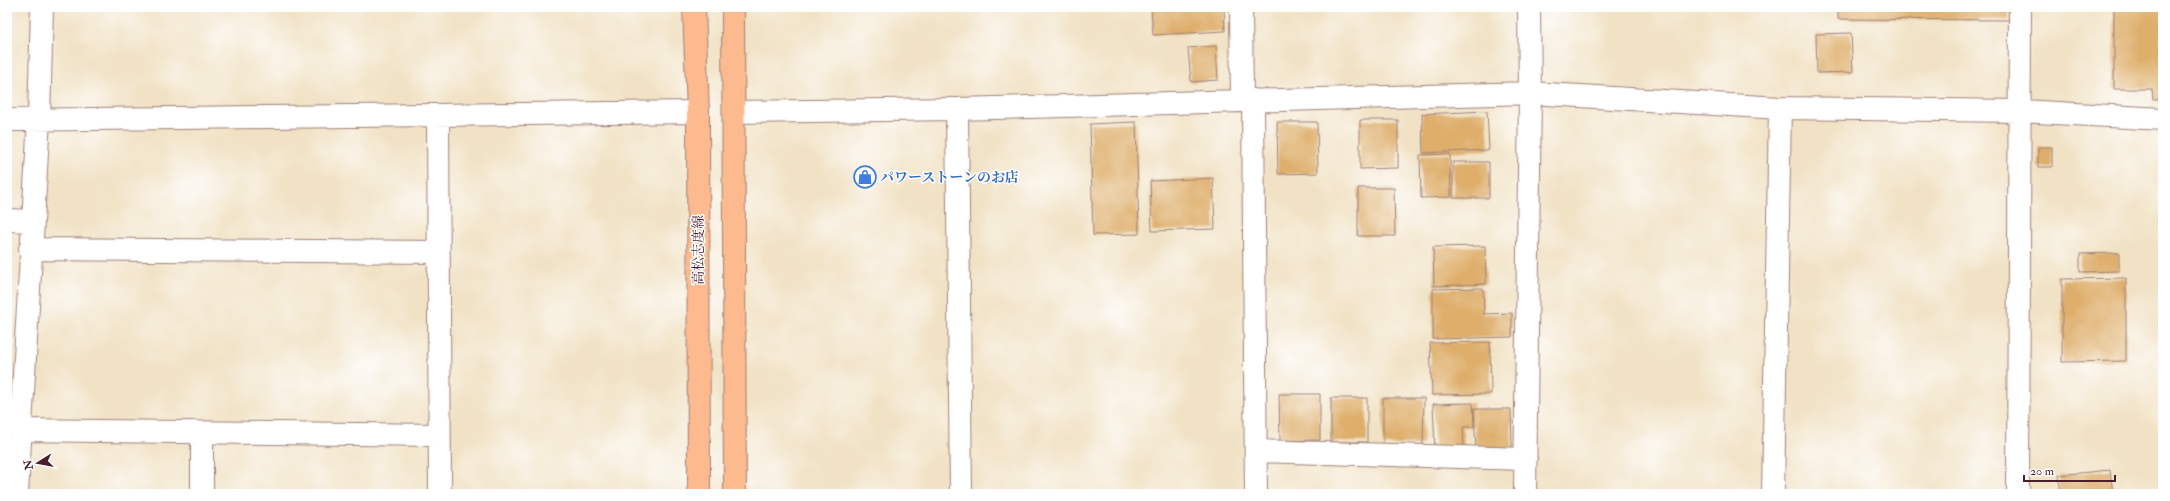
<svg xmlns="http://www.w3.org/2000/svg" width="2170" height="501" viewBox="0 0 2170 501" font-family="'IM FELL Double Pica','Noto Serif JP',serif">
<style>
.building{fill:#deae6b}
.lines{fill:none;stroke-linecap:round;stroke-linejoin:round}
.minor-casing{stroke:#9e8078;stroke-width:24}
.major-casing{stroke:#9e8078;stroke-width:24}
.minor{stroke:#fff;stroke-width:22}
.major{stroke:#fcba8e;stroke-width:22}
.labels{text-anchor:middle;stroke-width:3;stroke-linejoin:round;paint-order:stroke}
.shop-label{font-size:14px;font-weight:bold;fill:#366cbe;stroke:#fff;text-anchor:start}
.street-label{font-size:14px;fill:#4a1f2b;stroke:#fff}
</style>
<rect width="100%" height="100%" fill="#fff"/>
<filter id="ink" filterUnits="userSpaceOnUse"><feTurbulence type="fractalNoise" baseFrequency=".025" numOctaves="2"/><feDisplacementMap in="SourceGraphic" scale="8" xChannelSelector="R" yChannelSelector="G"/><feConvolveMatrix kernelMatrix="1 2 1 2 8 2 1 2 1" color-interpolation-filters="sRGB"/></filter>
<filter id="wash" filterUnits="userSpaceOnUse"><feTurbulence type="fractalNoise" baseFrequency=".012" numOctaves="4" result="noise"/><feDisplacementMap in="SourceGraphic" scale="16" xChannelSelector="R" yChannelSelector="G"/><feGaussianBlur stdDeviation="0.9" result="paint"/><feColorMatrix in="noise" values="0 0 0 0 0 0 0 0 0 0 0 0 0 0 0 0 0 1.4 0 .05"/><feComposite in="paint" operator="in"/></filter>
<g filter="url(#wash)">
<rect width="100%" height="100%" fill="#f1e2c5"/>
<g id="blocks">
<path class="building" d="M1151 7H1224L1225 31 1153 35Z
M1838 7H2009V20L1838 19Z
M2114 7H2163V99H2153L2152 89H2114Z
M1851 33 1853 72 1817 73 1816 34Z
M1216 46 1218 80 1191 82 1188 48Z
M1487 111 1489 150 1423 153 1422 114Z
M1360 120H1398V168L1360 169Z
M1136 122 1139 234 1093 235 1090 124Z
M1277 122H1317L1318 173 1278 174Z
M2038 147H2052V167H2038Z
M1450 154 1451 197 1421 198 1420 155Z
M1453 162H1489V198H1453Z
M1213 178 1215 229 1152 231 1150 181Z
M1358 188H1394L1395 236H1358Z
M1485 246 1486 284 1434 286 1433 247Z
M2119 253V271L2080 272V254Z
M2126 278V361L2062 362V279Z
M1483 288 1484 314 1512 313V337L1433 339V289Z
M1490 342 1491 394 1432 395 1430 343Z
M1279 394H1320V440L1280 441Z
M1331 398H1367V442H1331Z
M1383 398H1424L1423 445H1383Z
M1473 403 1474 427H1463L1464 449 1435 450 1433 404Z
M1474 409H1511L1512 449 1476 450Z
M2110 470 2113 494H2061L2059 475Z"/>
</g>
</g>
<g filter="url(#ink)">
<use href="#blocks" fill-opacity="0" stroke="#9e8078" stroke-width="1"/>
<g class="lines">
<g class="minor-casing">
<path id="minor" d="M1241 7 1242 100
M1253 100 1256 494
M957 109 961 494
M734 112 957 109 1530 93 1780 108 2020 111 2163 119
M438 115 440 494
M7 120 698 112
M7 220 33 221
M30 249 438 252
M20 430 439 435
M202 433V494
M1256 451 1526 459
M17 494 39 119 42 7
M1525 494 1530 93 1529 7
M1773 494 1780 108
M2018 494 2020 7"/>
</g>
<g class="major-casing">
<path id="major" d="M694 7 698 112 699 494
M733 7 735 494"/>
</g>
<use href="#minor" class="minor"/>
<use href="#major" class="major"/>
</g>
</g>
<defs>
<g id="shop-ring" transform="scale(1.15)"><circle r="9.5" fill="#fff" stroke="#3f7fe0" stroke-width="1.5"/><path d="M-5-2.5h2.3a2.7 3.5 0 0 1 5.4 0H5L5.5 6h-11ZM-1.5-2.5h3a1.5 2.3 0 0 0-3 0Z" fill="#3f7fe0"/></g>
</defs>
<g fill-rule="evenodd">
<use href="#shop-ring" x="865" y="177"/>
</g>
<g class="labels">
<g class="shop-label">
<text x="880" y="182">パワーストーンのお店</text>
</g>
<g class="street-label">
<text transform="translate(698 250) rotate(-90)" y="5">高松志度線</text>
</g>
</g>
<rect width="2170" height="501" fill="none" stroke="#fff" stroke-width="24"/>
<g transform="translate(38 463) rotate(259)" stroke="#ffffff" stroke-width="3" paint-order="stroke">
<path d="M0-3L7 15L0 10L-7 15Z" fill="#4a1f2b"/>
<text y="-6" font-size="11" font-weight="bold" text-anchor="middle" fill="#4a1f2b">N</text>
</g>
<path d="M2024 475v6h91v-6" fill="none" stroke="#4a1f2b" stroke-width="2"/>
<text x="2030" y="475" font-size="12" fill="#4a1f2b" stroke="#ffffff" stroke-width="3" paint-order="stroke">20 m</text>
</svg>
